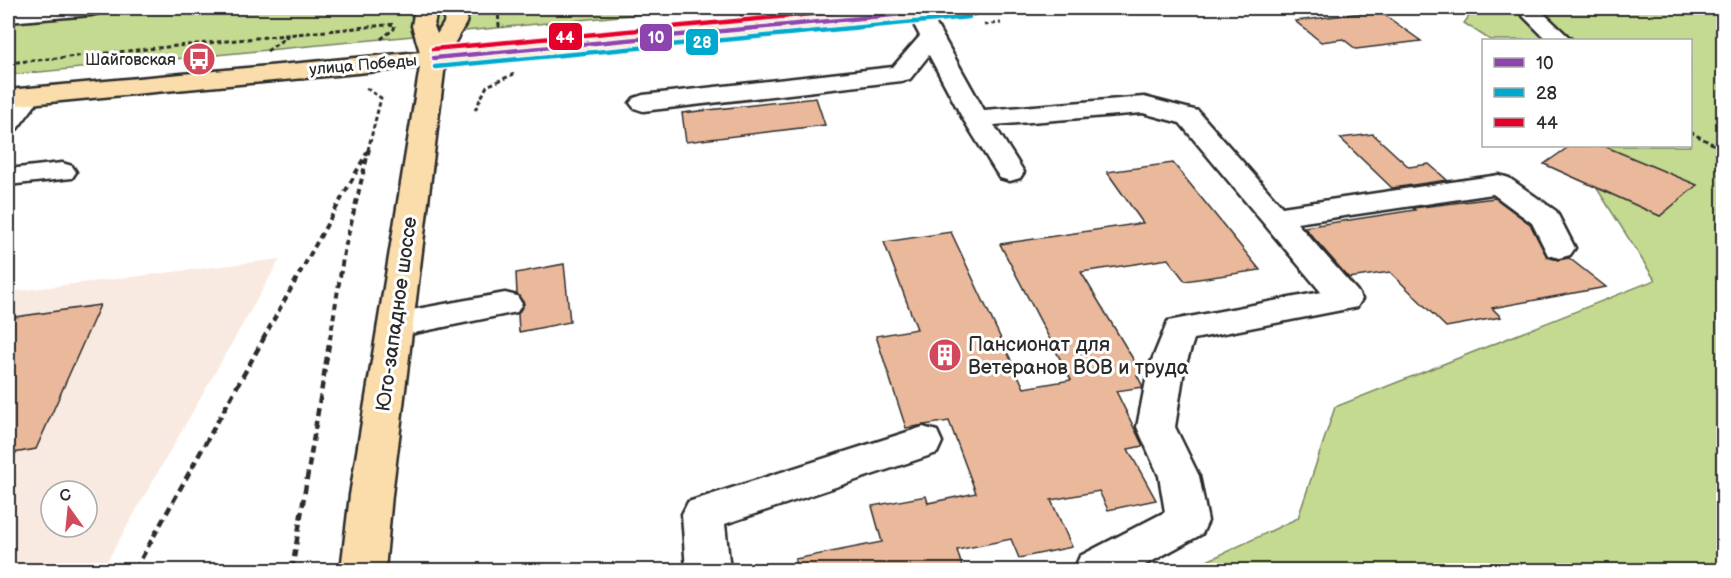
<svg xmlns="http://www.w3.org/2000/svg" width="1731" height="578" viewBox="0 0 1731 578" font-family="'Balsamiq Sans',sans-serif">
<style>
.built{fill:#f9eae1;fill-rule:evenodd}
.green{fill:#c3da90;stroke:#77825e;stroke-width:1.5}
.building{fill:#eab99b;stroke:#2b2b2b;stroke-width:1.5}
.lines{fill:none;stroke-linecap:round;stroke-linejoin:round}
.minor-casing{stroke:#2b2b2b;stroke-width:5}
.major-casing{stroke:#2b2b2b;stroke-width:5}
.path-far2{stroke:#2b2b2b;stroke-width:3;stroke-dasharray:4.5 3;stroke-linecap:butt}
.path-far1{stroke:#2b2b2b;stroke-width:4;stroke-dasharray:6 4.5;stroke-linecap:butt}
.path{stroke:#2b2b2b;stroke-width:4.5;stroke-dasharray:8 5;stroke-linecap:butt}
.minor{fill:#fff;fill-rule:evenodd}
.major{fill:#fbddab;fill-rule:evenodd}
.bus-1-casing{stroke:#fff;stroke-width:8}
.bus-2-casing{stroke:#fff;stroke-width:8}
.bus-3-casing{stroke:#fff;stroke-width:8}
.bus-1{stroke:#8e44ad;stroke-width:4.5}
.bus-2{stroke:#00a9ce;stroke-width:4.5}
.bus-3{stroke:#e4002b;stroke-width:4.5}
.labels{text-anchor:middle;stroke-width:6;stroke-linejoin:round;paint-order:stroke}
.far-poi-label{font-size:16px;fill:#2b2b2b;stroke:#fff;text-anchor:end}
.far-street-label{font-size:16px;fill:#2b2b2b;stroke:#fff}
.street-label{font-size:20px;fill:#2b2b2b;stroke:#fff}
.poi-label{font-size:20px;fill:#2b2b2b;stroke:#fff;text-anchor:start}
.line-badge{stroke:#fff;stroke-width:2}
.badge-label{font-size:16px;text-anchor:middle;font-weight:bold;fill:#fff}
</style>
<rect width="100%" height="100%" fill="#fff"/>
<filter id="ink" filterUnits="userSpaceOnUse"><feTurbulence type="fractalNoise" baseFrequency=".0167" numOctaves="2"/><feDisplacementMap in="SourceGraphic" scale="12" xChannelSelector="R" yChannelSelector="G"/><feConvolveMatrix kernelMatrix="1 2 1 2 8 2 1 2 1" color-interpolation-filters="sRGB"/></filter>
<g filter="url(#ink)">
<path class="built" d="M280 259 102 570H8V292ZM51 491H87V527H51Z"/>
<path class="green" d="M150 8H703L8 75V21Z
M1475 8H1723V570H1188L1298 518 1335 407 1655 280 1582 165 1591 146H1690V40H1490L1464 23Z"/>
<path class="building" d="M1379 11 1421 41 1356 49 1343 39 1321 42 1295 21Z
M816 98 825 125 686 142 682 113Z
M1373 134 1409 167 1429 164 1447 180 1392 188 1340 138Z
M1570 146H1604L1697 185 1660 216 1544 164Z
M1173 163 1260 270 1185 281 1168 259 1081 272 1142 374 1137 375 1143 387 1116 391 1143 446 1128 449 1156 500 1108 510 1099 491 1051 500 1072 547 1019 558 1011 539 957 550 963 570H796L795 559 882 542 872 506 926 496 928 503 976 493 949 421 906 428 876 336 917 329 884 242 951 232 1024 388 1071 380 1000 244 1143 223 1107 172Z
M1495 198 1530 224 1547 257 1558 260 1569 258 1606 287 1492 308 1501 317 1446 327 1390 272 1349 278 1304 227 1415 210 1413 208Z
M564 264 570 322 519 332 518 314 524 303 517 294 516 273Z
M100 305 36 449 8 454V318Z"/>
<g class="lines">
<g class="minor-casing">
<path id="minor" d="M8 8H102L99 13 91 15 8 22Z
M738 8H760L775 27 772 32C754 36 747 21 738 8Z
M1515 8H1538L1572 40H1547Z
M922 12 930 14 933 19 984 110 1144 97 1198 111 1282 207 1499 175 1509 178 1556 211 1575 248 1570 255 1559 258 1548 255 1532 223 1493 194 1297 223 1357 291 1362 299 1357 307 1194 339 1184 370 1175 427 1199 476 1208 521 1202 534 1136 570H1074L1080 556 1165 512 1159 476 1137 427 1148 370 1168 321 1321 292 1180 123 1143 113 994 125 1024 172 1020 178 1010 181 1000 178 996 172 963 119 929 55 910 79 901 81 643 111 634 108 630 103 634 98 643 95 893 67 920 36 911 19 914 14Z
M29 88 38 91 42 96 17 129 8 131C8 112 8 94 29 88Z
M62 163 72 166 76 172 72 178 8 185V169Z
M505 293 517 296 522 304 517 312 395 337 383 333 378 325 383 317 395 313Z
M923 427 937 431 942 442 937 453 725 524 730 570H686L682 514 688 502Z"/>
</g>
<g class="major-casing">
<path id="major" d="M415 8H437L434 26 437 34 444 23 447 8H469L466 23 451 49 902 8H979L976 13 968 15 445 64 392 495 385 570H341L350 495 420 67 8 106V90L420 52 412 26Z"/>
</g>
<path class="path-far2" d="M498 8 499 26 504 27
M984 25 1001 23
M381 39 394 29 395 23
M267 51 288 36
M8 63 395 24
M366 88 381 98 368 150
M475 110 487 86 514 74
M1690 132 1724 150"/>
<path class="path-far1" d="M1721 149 1724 150
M263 339 368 151
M330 339 344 252 369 149"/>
<path class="path" d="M135 570 264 338
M292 570 330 338"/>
<use href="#minor" class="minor"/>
<use href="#major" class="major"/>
<g class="bus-1-casing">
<path id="bus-1" d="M434 58 968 8"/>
</g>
<g class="bus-2-casing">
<path id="bus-2" d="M435 67 969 17"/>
</g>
<g class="bus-3-casing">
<path id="bus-3" d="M433 49 877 8"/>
</g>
<use href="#bus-1" class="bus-1"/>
<use href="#bus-2" class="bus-2"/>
<use href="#bus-3" class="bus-3"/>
</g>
</g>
<defs>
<g id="bus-disc" transform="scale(1.725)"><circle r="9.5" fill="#d1495b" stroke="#fff"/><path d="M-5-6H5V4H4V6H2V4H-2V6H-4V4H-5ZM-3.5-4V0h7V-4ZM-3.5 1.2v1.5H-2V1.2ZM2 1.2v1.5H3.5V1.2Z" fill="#fff"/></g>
<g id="building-disc" transform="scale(1.725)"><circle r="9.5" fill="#d1495b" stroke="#fff"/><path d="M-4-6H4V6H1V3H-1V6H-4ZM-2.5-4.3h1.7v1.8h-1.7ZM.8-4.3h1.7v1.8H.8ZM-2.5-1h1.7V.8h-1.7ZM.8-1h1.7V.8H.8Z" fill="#fff"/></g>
</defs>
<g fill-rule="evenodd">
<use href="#bus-disc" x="199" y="59"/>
<use href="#building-disc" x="945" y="355"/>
</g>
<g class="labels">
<g class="far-poi-label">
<text x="176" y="65">Шайговская</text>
</g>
<g class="far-street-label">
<text transform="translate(363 64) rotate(-5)" y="6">улица Победы</text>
</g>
<g class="street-label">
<text transform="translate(396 314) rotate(-82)" y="7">Юго-западное шоссе</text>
</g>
<g class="poi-label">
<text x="968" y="351">Пансионат для<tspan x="968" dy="23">Ветеранов ВОВ и труда</tspan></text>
</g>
</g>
<g class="line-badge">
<rect x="548" y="22" width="35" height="29" rx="6" fill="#e4002b"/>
<rect x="639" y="23" width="34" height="29" rx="6" fill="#8e44ad"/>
<rect x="685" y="28" width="34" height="28" rx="6" fill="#00a9ce"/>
</g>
<g class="badge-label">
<text x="565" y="43">44</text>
<text x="656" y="43">10</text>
<text x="702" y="48">28</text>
</g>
<rect width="1731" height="578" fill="none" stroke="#fff" stroke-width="30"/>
<rect x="15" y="15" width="1701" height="548" fill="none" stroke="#2b2b2b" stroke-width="2" filter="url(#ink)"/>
<rect x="1482" y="39" width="210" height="108" fill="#ffffff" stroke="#aaaaaa" stroke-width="1.5"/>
<rect x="1494" y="58" width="30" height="9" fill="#8e44ad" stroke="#aaaaaa" stroke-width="1.5"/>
<text x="1536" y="69" font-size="18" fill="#2b2b2b">10</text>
<rect x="1494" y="88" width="30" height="9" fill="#00a9ce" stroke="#aaaaaa" stroke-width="1.5"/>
<text x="1536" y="99" font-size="18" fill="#2b2b2b">28</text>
<rect x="1494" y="118" width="30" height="9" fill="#e4002b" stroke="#aaaaaa" stroke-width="1.5"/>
<text x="1536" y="129" font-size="18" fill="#2b2b2b">44</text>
<g transform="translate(69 509) rotate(345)"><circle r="28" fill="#ffffff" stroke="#aaaaaa" stroke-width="1.5"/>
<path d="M0-4.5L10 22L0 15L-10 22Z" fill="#d1495b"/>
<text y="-9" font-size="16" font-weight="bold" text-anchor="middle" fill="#2b2b2b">С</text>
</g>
</svg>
